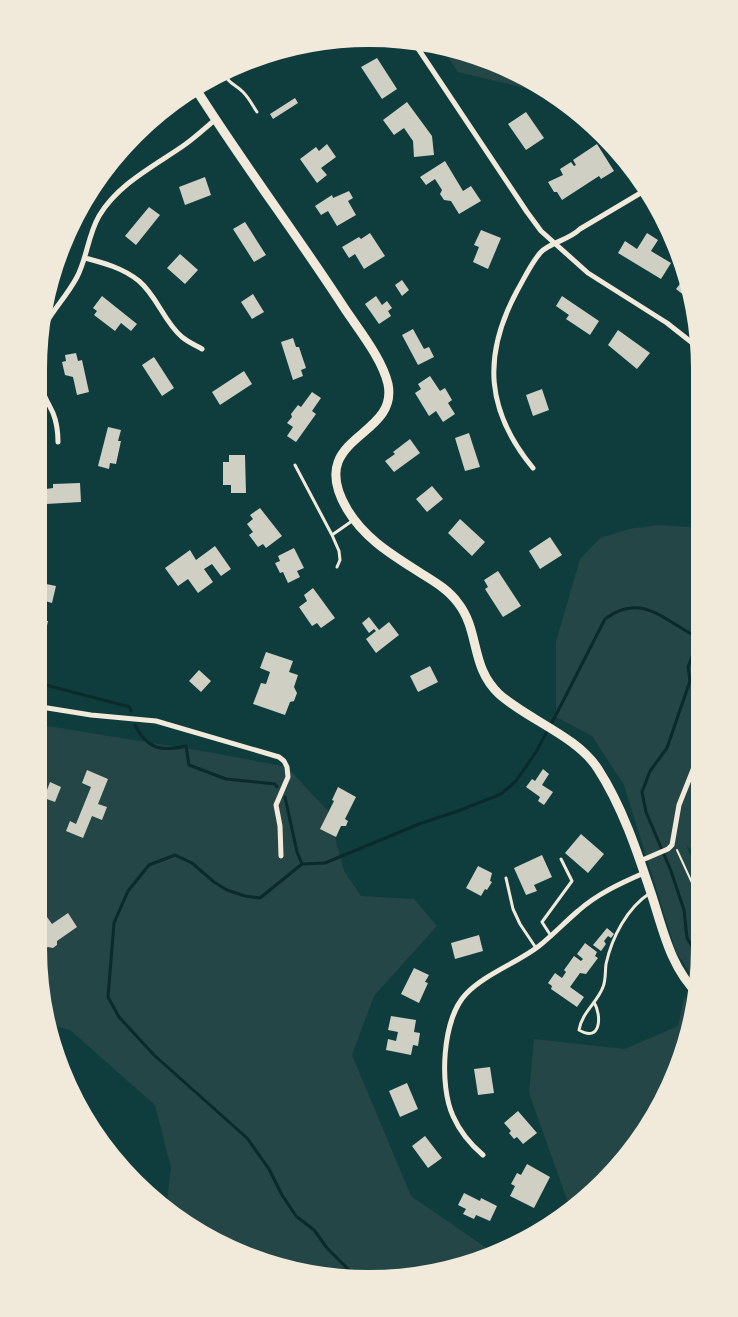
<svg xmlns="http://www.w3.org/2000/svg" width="738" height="1317" viewBox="0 0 738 1317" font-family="'Libre Baskerville',serif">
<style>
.green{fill:#244646}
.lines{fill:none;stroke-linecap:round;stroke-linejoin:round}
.stream{stroke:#0a2a2b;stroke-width:3}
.building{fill:#cfcfc3}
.path{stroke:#f1e9da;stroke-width:2}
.service{stroke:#f1e9da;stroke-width:3}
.minor{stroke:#f1e9da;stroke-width:5}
.secondary{stroke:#f1e9da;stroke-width:9}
.rim{fill:none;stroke:#f1e9da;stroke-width:6}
</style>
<rect width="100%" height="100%" fill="#0f3d3e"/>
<path class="green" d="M439 44 476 53 536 80 558 96 458 72Z
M659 525 701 528 702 858 686 845 702 884V970L699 987 676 952 624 785 592 736 556 717V642L580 559 600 538 629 529Z
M35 724 214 753 287 767 328 811 344 871 361 896 414 899 437 926 374 996 352 1055 411 1196 498 1256 391 1281 283 1271 184 1226 163 1207 167 1200 171 1168 155 1105 70 1030 48 1024 35 948Z
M684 997 697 1004 692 1035 660 1111 650 1110 625 1144 618 1164 589 1199 570 1211V1208L529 1093 534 1039 625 1049 678 1026Z"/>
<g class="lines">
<path class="stream" d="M699 639 688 667 690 681 667 748 650 771 642 792 646 812 671 871 684 910 687 938 702 962
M35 685 42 684 130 707 131 711
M135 725C147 749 161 752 186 746L189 765 226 779 275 784 277 787
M285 797 297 852 302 864
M373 1279 368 1277H356L327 1248 314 1230 296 1216 282 1195 269 1169 247 1138 154 1055 119 1017 108 997 114 923 128 891 149 865 175 855 192 863 214 882 227 890 245 896 260 898 302 864 325 863 419 824 458 811 501 794 516 781 536 752 558 711 605 619C643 590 667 624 701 639"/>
</g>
<path class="building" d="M377 58 397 89 382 99 361 67Z
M295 98 298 103 273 119 270 114Z
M407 102 432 136 434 155 414 157 413 141 404 128 394 135 383 120Z
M526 112 544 138 526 150 508 124Z
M327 144 336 157 321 168 327 175 317 183 300 159 316 147 319 151Z
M597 144 614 171 601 179 599 176 562 200 557 192H554L548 182 563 175 560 169 571 162 574 166 576 165 573 160Z
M445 161 463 191 471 186 481 201 459 214 451 201 444 200 440 194 442 190 435 179 426 185 420 177Z
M205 177 211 195 185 205 179 187Z
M349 191 353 198 348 201 356 215 337 226 328 211 321 215 315 206 332 195 333 198Z
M149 207 160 215 136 245 125 236Z
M245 222 266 255 254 262 233 229Z
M481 230 501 238 488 269 473 262 479 247 474 245Z
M370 233 385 256 364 269 355 254 349 258 342 247 359 237 361 239Z
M647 233 658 240 651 251 671 263 661 279 618 253 625 241 637 249Z
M180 254 198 270 185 284 167 268Z
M687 275 689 277 695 304 676 289Z
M402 280 409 290 402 296 395 285Z
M253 294 264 312 252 319 241 302Z
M102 296 137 324 131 331 121 323 115 331 94 315 97 311 93 308Z
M376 296 382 305 387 301 392 308 388 311 391 316 379 324 365 304Z
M562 296 599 321 590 335 566 319 569 315 556 306Z
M413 329 424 349 429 347 434 357 418 365 402 335Z
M618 330 650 353 637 369 608 345Z
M293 338 296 347H299L306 368 301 370 303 376 293 380 281 342Z
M76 353 78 361 82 360 89 392 77 395 73 377 65 375 62 362 66 361 65 355Z
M154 357 174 388 162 396 142 365Z
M244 371 252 384 220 405 212 392Z
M430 376 440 391 445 388 452 400 448 403 455 414 443 422 436 411 429 416 415 393 421 389 418 384Z
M542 389 549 410 533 416 526 395Z
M312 392 321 398 312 411 316 414 296 442 287 436 293 427 287 423 292 417 291 414 298 405 301 407Z
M108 427 121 430 118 441H121L116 464 110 463 109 469 98 466Z
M469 433 480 467 465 471 455 438Z
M410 439 420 453 394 472 385 461 395 454 393 452Z
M229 455H245L246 493H231V485H223V462H229Z
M80 483 81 502 46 504V489L53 488V484Z
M432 486 443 499 427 512 416 499Z
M260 508 282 536 266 548 263 544 258 547 249 535 253 532 247 524 253 519 250 515Z
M460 519 485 542 472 556 448 533Z
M550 537 562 555 540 569 529 551Z
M215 546 231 569 221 576 212 564 204 569 213 582 198 593 188 579 178 586 165 568 190 550 196 560Z
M294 548 304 568 297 571 300 577 288 583 283 572 280 573 275 563 280 561 278 556Z
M498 571 521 606 503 617 485 589 488 587 484 580Z
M41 583 56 586 52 603 45 601 40 620 48 621 44 639 35 637V589L39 590Z
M313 588 335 618 321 628 317 623 312 626 299 607 307 601 304 595Z
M369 617 379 630 389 622 399 635 376 653 366 639 376 631 374 629 369 633 362 623Z
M266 652 293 661 289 672 298 675 294 687 297 693 294 701 290 702 285 715 253 704 261 683 266 684 270 672 260 668Z
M430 666 438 682 418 692 410 676Z
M199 670 211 681 201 692 189 681Z
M543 769 549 774 542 785 553 792 544 805 538 801 540 797 526 787 532 779 535 781Z
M87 770 108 779 98 804 107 807 102 820 92 816 83 838 66 831 70 821 76 824 91 787 82 783Z
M50 782 61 787 55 802 44 798Z
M338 787 356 797 345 819 348 821 346 826H341L336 837 320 829 334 801 332 800Z
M581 834 604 854 588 873 565 853Z
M542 855 552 877 534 885 537 891 526 895 514 868Z
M478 866 492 873 490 881 492 882 487 890 485 889 481 896 466 888Z
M68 913 77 927 57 941V945L53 948 48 947 39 951 38 964 35 948V937L37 935 35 932V925L47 917 52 924Z
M607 928 614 934 611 938 608 936 604 941 606 944 601 951 593 945Z
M479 935 483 951 455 959 451 943Z
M585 943 597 952 595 956 598 958 586 974 580 973 570 987 584 997 577 1007 551 989 552 986 548 983 555 973 562 978 566 972 564 970 574 956 581 961 583 959 577 954Z
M414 968 429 975 425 982 428 983 419 1003 401 994Z
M391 1016 416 1020 414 1032 420 1033 418 1046 413 1045 411 1055 386 1050 388 1039 396 1041 398 1032 388 1030Z
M490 1067 494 1093 478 1095 474 1069Z
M407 1083 418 1109 400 1117 389 1091Z
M518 1111 537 1133 523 1144 517 1137 514 1139 509 1133 511 1131 504 1123Z
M425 1136 442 1158 428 1168 412 1146Z
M527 1164 550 1177 534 1208 510 1196 515 1186 511 1184 517 1173 521 1175Z
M464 1193 480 1201 481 1198 497 1206 490 1221 476 1215 474 1219 463 1214 466 1209 458 1205Z"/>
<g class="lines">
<path class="path" d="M677 850 693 885 702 920"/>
<path class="service" d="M223 69C227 84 234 83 243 92 249 98 253 106 257 112
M295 465 332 535 339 551 340 560 337 567
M332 535 352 521
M506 878 513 909 520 924 536 948
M551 936 542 922 572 881 561 859
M594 1002C602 1016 601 1043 579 1030 582 1012 597 1003 603 987 606 980 605 971 606 964 612 937 627 908 650 893"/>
<path class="minor" d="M411 38 527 212 541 231 588 273 667 323 700 349
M85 258C104 263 123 268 139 281 157 296 164 322 182 337 188 342 195 345 202 349
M36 350C43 317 62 305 77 277 87 258 88 235 99 216 118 184 154 166 183 146 195 138 205 128 216 119
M36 372C39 389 46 398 53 413 57 423 58 432 58 442
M533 468C486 411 482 356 517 291 524 279 531 263 541 252 551 242 569 240 580 229L649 188
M35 706 91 715 156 721 279 757 284 761 287 767 288 777 276 805 280 826 281 856
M640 861 668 849 672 845 679 805 702 747
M483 1155C470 1144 460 1132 453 1116 439 1086 442 1019 466 994 485 974 517 963 539 946 553 935 565 922 578 911 597 894 621 883 644 873"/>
<path class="secondary" d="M194 86C241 161 295 232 343 306 358 329 382 358 388 384 399 439 304 435 347 509 364 538 391 554 419 572 433 581 448 589 458 603 480 631 470 667 499 694 528 720 577 736 598 769 622 806 637 851 651 893 663 929 670 967 698 994"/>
</g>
<path d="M0 0H738V1317H0ZM369 44H369A325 325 0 0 1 694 369V948A325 325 0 0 1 369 1273H369A325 325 0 0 1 44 948V369A325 325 0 0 1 369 44Z" fill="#f1e9da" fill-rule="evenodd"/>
<path class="rim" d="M369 44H369A325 325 0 0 1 694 369V948A325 325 0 0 1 369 1273H369A325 325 0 0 1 44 948V369A325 325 0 0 1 369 44Z"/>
</svg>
